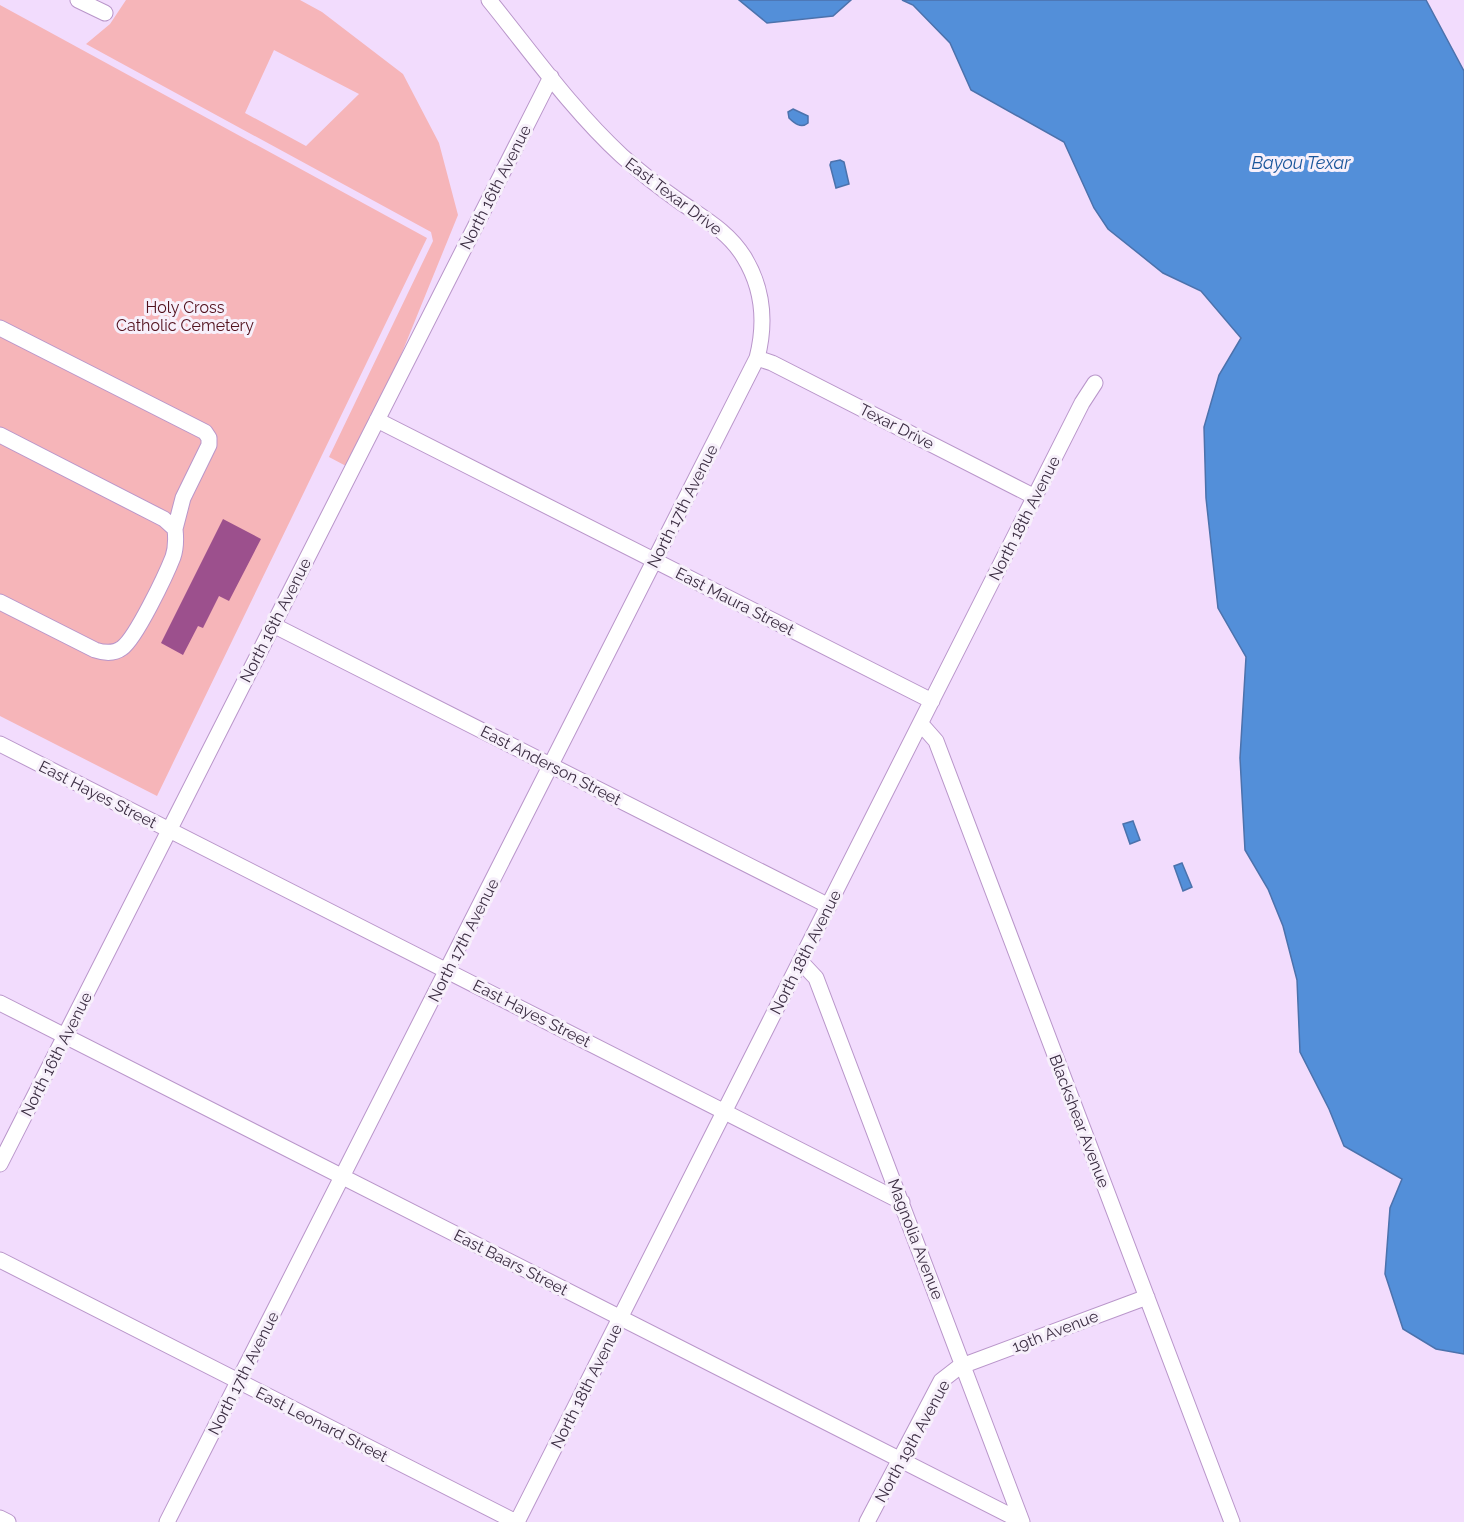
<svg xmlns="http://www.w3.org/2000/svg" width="1464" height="1522" viewBox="0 0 1464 1522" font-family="Raleway,sans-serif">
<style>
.green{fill:#f6b5b9;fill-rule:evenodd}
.water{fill:#538fd9;stroke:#4c72ac;stroke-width:1.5}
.building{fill:#9c508d}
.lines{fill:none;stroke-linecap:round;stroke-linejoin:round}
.minor-casing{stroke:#b996ca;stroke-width:17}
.minor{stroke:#fff;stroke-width:15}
.labels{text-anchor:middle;stroke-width:6;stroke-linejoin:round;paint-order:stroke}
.street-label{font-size:16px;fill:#3b2d42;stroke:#f7f0fb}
.park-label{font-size:16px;fill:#52111d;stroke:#f7f0fb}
.water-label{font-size:18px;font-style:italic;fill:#1a569b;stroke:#f7f0fb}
</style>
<rect width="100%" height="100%" fill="#f2dcfd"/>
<path class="green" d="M126 0H300L322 12 403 74 439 143 458 215 399 360 346 466 329 457 433 241 431 232 86 44 110 24ZM274 50 359 94 306 146 245 113Z
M0 5 427 238 157 796 0 716Z"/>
<path class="water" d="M739 0H851L833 16 767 23Z
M902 0H1426L1464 71V1354L1436 1349 1403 1329 1385 1274 1390 1208 1402 1179 1344 1146 1329 1109 1300 1052 1297 980 1283 926 1268 889 1245 850 1240 758 1246 657 1218 608 1206 498 1204 427 1219 375 1241 338 1201 291 1163 273 1108 229 1094 208 1064 142 971 90 950 43 913 5Z
M793 109 808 116V123C801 129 794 123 789 118L788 112Z
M840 160 844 162 849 184 836 188 830 165 831 162Z
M1133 821 1140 840 1130 844 1123 824Z
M1182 863 1192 887 1183 891 1174 866Z"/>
<path class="building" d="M223 519 261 539 229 601 219 596 203 628 198 626 183 655 161 643Z"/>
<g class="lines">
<g class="minor-casing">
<path id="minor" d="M78 0 105 13
M0 328 205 432 209 438V445L183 498 175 529
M757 358 772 363 1035 497
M377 420 932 701
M0 435 164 519 175 529C176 538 176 548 173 557 166 575 136 638 122 648 114 654 104 653 95 650L0 602
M273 625 829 906
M921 724 936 741 1232 1522
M0 744 902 1202
M801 962 816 978 1022 1522
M0 1003 1021 1521
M0 1164 551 77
M0 1260 516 1522
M0 1518 8 1522
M167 1522 757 358C766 323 763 288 744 257 728 231 703 218 679 201 659 187 640 172 622 156 572 110 532 53 489 0
M517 1522 1082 403 1095 383
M867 1522 941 1381 959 1367 1147 1297"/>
</g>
<use href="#minor" class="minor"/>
</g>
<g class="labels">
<g class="street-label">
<text transform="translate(495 187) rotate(-63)" y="6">North 16th Avenue</text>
<text transform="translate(674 196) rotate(37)" y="6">East Texar Drive</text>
<text transform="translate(897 426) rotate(27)" y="6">Texar Drive</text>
<text transform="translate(682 506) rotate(-63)" y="6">North 17th Avenue</text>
<text transform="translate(1024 518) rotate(-63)" y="6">North 18th Avenue</text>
<text transform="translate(735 601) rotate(27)" y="6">East Maura Street</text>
<text transform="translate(275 620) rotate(-63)" y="6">North 16th Avenue</text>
<text transform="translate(551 765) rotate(27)" y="6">East Anderson Street</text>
<text transform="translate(98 794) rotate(27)" y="6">East Hayes Street</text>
<text transform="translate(463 940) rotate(-63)" y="6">North 17th Avenue</text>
<text transform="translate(805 952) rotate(-63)" y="6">North 18th Avenue</text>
<text transform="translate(532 1013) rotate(27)" y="6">East Hayes Street</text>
<text transform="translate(56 1054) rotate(-63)" y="6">North 16th Avenue</text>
<text transform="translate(1080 1121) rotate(69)" y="6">Blackshear Avenue</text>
<text transform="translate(916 1239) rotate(69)" y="6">Magnolia Avenue</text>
<text transform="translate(511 1262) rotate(27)" y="6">East Baars Street</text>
<text transform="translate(1055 1331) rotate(-21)" y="6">19th Avenue</text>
<text transform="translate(243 1373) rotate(-63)" y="6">North 17th Avenue</text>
<text transform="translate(586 1386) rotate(-63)" y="6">North 18th Avenue</text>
<text transform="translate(322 1424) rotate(27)" y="6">East Leonard Street</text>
<text transform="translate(912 1441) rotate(-61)" y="6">North 19th Avenue</text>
</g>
<g class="park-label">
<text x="185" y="313">Holy Cross<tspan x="185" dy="18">Catholic Cemetery</tspan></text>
</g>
<g class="water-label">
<text x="1301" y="169">Bayou Texar</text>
</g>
</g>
</svg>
